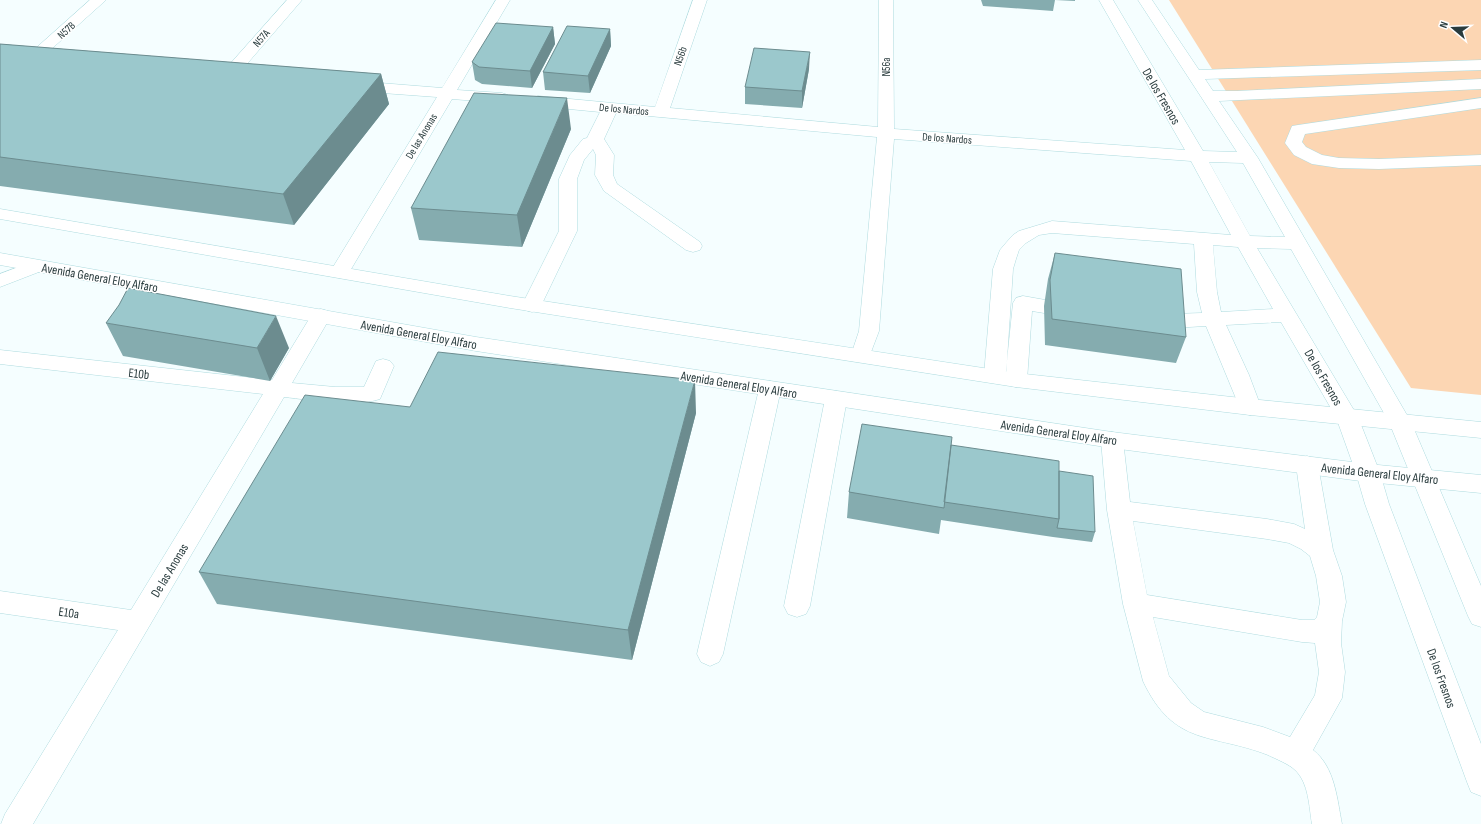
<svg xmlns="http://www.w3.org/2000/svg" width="1481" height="824" viewBox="0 0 1481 824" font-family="'Sofia Sans Condensed',sans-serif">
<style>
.green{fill:#fcd6b3}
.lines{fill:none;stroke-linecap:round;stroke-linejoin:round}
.minor-casing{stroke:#aedbdf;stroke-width:1}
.major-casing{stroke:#aedbdf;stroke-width:1}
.minor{fill:#fff;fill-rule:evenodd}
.major{fill:#fff;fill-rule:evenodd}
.wall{fill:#85acaf}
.shaded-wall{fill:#6c8c8f}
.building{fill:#9bc8cc;stroke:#6c8c8f}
.labels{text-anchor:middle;stroke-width:3;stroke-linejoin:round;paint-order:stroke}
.far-street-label{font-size:11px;fill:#293b3d;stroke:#fff}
.street-label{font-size:13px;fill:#293b3d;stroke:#fff}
</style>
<rect width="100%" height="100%" fill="#f5feff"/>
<path class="green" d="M1169 0H1481V395L1411 388Z"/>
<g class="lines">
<g class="minor-casing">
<path id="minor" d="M90 0H106L37 62 32 64 27 62 24 59 27 56Z
M287 0H302L234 79 228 81 222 79 220 76 222 73Z
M496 0H510L457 90 502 93 508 95 510 98 508 101 502 103 452 99 347 276 340 278 333 276 330 272 437 97 355 91 349 89 347 86 349 83 355 81 442 88Z
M693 0H707L670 108 878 127 879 0H893L894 129 1185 150 1099 0H1113L1203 151 1237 152 1138 0H1152L1199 70 1481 60V70L1205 79 1213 91H1237L1481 79V89L1219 101 1258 158 1411 422 1481 586V627L1472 624 1468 616 1389 422 1291 249 1257 248 1358 417 1380 473 1389 504 1481 744V796L1471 792 1467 782 1365 504 1356 473 1336 417 1281 322 1226 325 1249 375 1261 407 1258 413 1250 415 1242 413 1206 326 1172 328 1165 326 1162 321 1165 316 1172 314 1202 313 1197 292 1194 244 1052 233 1039 235 1026 243 1019 250 1016 259 1013 269 1006 375 1003 380 995 382 987 380 984 375 993 269 1000 250 1005 244 1013 235 1019 231 1052 221 1231 235 1191 161 894 139 879 331 868 360 861 362 854 360 851 355 859 331 877 137 616 113 604 139 614 155 613 175 617 184 700 242 702 246 700 250 693 252 686 250 604 191 595 175 596 155 593 149 584 160 577 179V231L539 310 532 312 525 310 522 305 559 231V179L570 155 583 139 587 138 600 112 538 106 532 104 530 101 532 98 538 96 655 107ZM1209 162 1243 163 1285 237 1250 236ZM1213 245 1238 247 1273 309 1221 312 1217 292Z
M1481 98V108L1305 134 1302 142 1306 147 1322 155 1339 158 1379 159 1481 155V165L1379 169 1339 168 1312 164 1294 155 1285 143 1292 126 1298 125Z
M37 260 44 262 47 266 44 270 0 287V274Z
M1023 296 1051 301 1054 306 1051 311 1044 313 1032 311 1027 380 1024 385 1016 387 1008 385 1005 380 1013 303 1016 298Z
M321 309 328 311 331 316 292 383 335 387H364L376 361 383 359 390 361 394 366 380 399C351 408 313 400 284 397L33 824H1L5 814 118 630 0 613V591L131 610 263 394 0 364V350L272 380 314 311Z
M770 381 778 384 781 389 723 654 719 662 710 666 701 662 697 654 759 389 762 384Z
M836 391 844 394 847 399 810 606 806 614 797 617 788 614 784 606 825 399 828 394Z
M1112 432 1120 434 1123 440 1130 502 1267 519 1294 524 1305 529 1296 465 1299 459 1307 456 1315 459 1318 465 1333 550 1342 576 1346 602 1342 621 1341 643 1345 672 1342 698 1313 750C1335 767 1337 799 1342 824H1312C1309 807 1309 783 1295 770 1289 764 1276 759 1268 755 1212 733 1174 747 1143 681L1123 604 1107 510 1101 440 1104 434ZM1133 521 1267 539 1289 543 1301 549 1310 556 1316 576 1320 602 1317 617 1314 620H1302L1147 595ZM1153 617 1302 642 1315 643 1319 672 1315 695 1290 737 1263 727 1204 712 1191 703 1169 676Z"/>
</g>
<g class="major-casing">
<path id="major" d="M0 209 510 296 1016 373 1250 399 1481 422V438L1250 415 1016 387 510 308 0 219Z
M0 253 476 337 1112 432 1368 464 1481 475V493L1368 482 1112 448 476 351 0 265Z"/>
</g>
<use href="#minor" class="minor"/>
<use href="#major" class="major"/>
</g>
<path class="wall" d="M981 0H1075V1L1055 0 1053 11 983 6Z
M553 27 555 44 532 88 482 84 475 80 472 62Z
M610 29 611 46 590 93 545 90 543 72Z
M0 44 381 74 389 104 294 225 0 186Z
M809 69 802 108 745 104V87Z
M571 129 522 247 419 240 411 208Z
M1055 253 1186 337 1176 363 1045 345 1044 306 1048 279Z
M106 323 289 348 270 381 123 356Z
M410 407 696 413 632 660 217 604 199 572Z
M951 445 1059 471 1095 532 1092 542 1053 537 941 520 939 534 847 518 849 492Z"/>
<path class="shaded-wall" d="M553 27 555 44 532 88 530 71Z
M610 29 611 46 590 93 588 76Z
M810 52 809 69 802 108V91Z
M381 74 389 104 294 225 283 194Z
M567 98 571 129 522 247 517 215Z
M276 316 289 348 270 381 257 348Z
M695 380 696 413 632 660 628 630Z"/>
<path class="building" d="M496 23 553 27 530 71 479 67 472 62Z
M567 26 610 29 588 76 543 72Z
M0 44 381 74 283 194 0 157Z
M754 48 810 52 802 91 745 87Z
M474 93 567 98 517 215 411 208Z
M1055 253 1181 269 1186 337 1052 319 1050 280Z
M128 288 276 316 257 348 106 323 119 305Z
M438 352 695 380 628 630 199 572 305 395 410 407Z
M862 424 952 437 944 508 849 492Z
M951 445 1059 461V519L944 502Z
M1059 471 1093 476 1095 532 1057 528 1059 519Z"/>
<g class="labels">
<g class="far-street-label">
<text transform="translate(66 30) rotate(-42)" y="4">N57B</text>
<text transform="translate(261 38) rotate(-49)" y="4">N57A</text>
<text transform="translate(680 56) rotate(-71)" y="4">N56b</text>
<text transform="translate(886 67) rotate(-90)" y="4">N56a</text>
<text transform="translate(624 109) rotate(5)" y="4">De los Nardos</text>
<text transform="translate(421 136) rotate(-59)" y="4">De las Anonas</text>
<text transform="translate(947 138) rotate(4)" y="4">De los Nardos</text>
</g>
<g class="street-label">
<text transform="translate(1162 96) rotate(60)" y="5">De los Fresnos</text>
<text transform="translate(100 277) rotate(10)" y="5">Avenida General Eloy Alfaro</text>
<text transform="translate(419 334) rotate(10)" y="5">Avenida General Eloy Alfaro</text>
<text transform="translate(139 373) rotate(6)" y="5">E10b</text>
<text transform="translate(1324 377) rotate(60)" y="5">De los Fresnos</text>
<text transform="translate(739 384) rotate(9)" y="5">Avenida General Eloy Alfaro</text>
<text transform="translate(1059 432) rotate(8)" y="5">Avenida General Eloy Alfaro</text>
<text transform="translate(1380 473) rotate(6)" y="5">Avenida General Eloy Alfaro</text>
<text transform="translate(169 570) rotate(-59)" y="5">De las Anonas</text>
<text transform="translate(69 612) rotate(8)" y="5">E10a</text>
<text transform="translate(1442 678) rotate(70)" y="5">De los Fresnos</text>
</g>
</g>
<g transform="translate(1453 28) rotate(289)" stroke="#ffffff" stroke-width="3" paint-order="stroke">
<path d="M0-3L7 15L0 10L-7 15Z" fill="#293b3d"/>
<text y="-6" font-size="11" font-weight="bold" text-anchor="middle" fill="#293b3d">N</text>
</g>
</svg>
